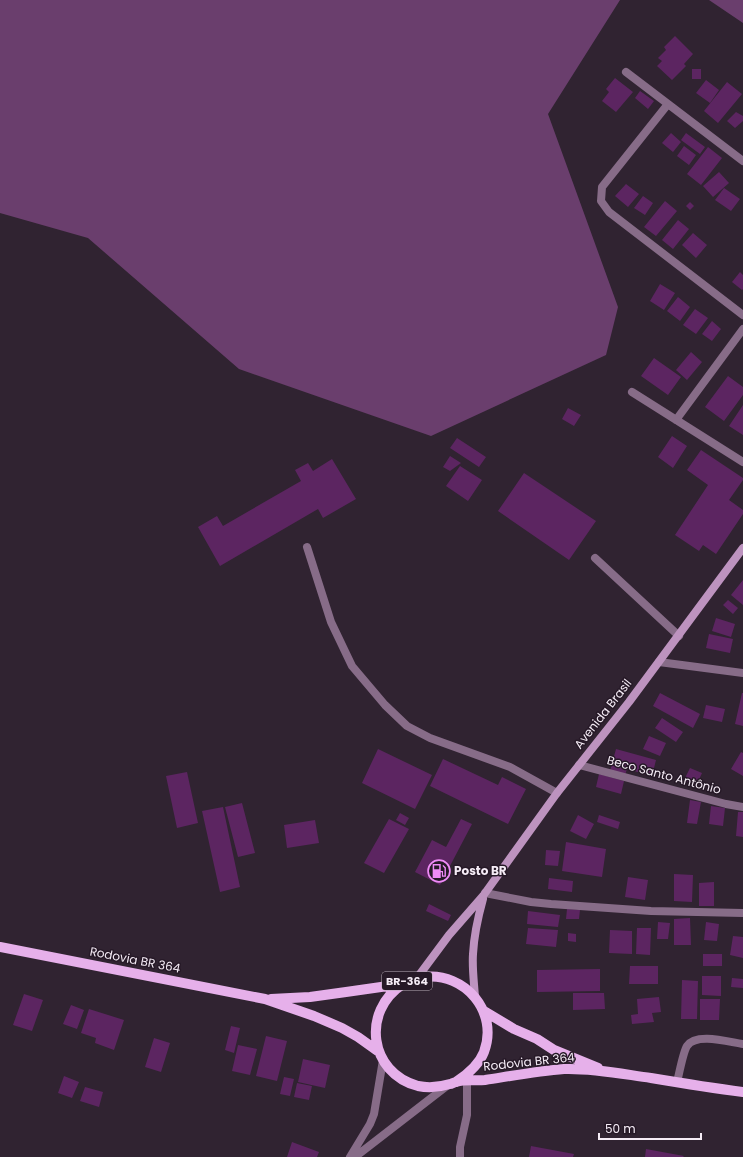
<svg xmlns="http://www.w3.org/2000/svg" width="743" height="1157" viewBox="0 0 743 1157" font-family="Poppins,sans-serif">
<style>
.green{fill:#6a3e6d}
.building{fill:#5c2561}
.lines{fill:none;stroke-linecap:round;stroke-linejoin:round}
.street{stroke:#876c88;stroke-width:8}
.secondary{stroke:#bd93bf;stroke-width:8}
.primary{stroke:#e6b0ea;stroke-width:10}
.labels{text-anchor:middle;stroke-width:3;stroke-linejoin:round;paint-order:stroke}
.shield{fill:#261927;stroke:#b7adb8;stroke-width:1}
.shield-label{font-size:11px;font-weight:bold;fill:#f5ecf6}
.street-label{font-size:12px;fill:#f5ecf6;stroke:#261927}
.poi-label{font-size:12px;font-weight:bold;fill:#f5ecf6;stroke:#261927;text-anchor:start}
</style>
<rect width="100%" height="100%" fill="#302331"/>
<path class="green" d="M0 0H620L548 114 618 307 606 355 431 436 239 369 88 238 0 213Z
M709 0H743V23Z"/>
<path class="building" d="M675 36 693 54 684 64 686 66 672 80 657 66 662 61 658 58 666 50 664 47Z
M692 69H701V79H692Z
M615 78 633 92 616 112 602 101 609 92 606 89Z
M706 80 719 90 710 103 696 93Z
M727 82 742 94 718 123 704 111Z
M640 91 654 101 648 109 635 98Z
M736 112 743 116V121L735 128 727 121Z
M671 133 681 142 673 152 662 143Z
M686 133 705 147 700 154 681 140Z
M684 146 696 155 689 165 677 156Z
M708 147 722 158 701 185 687 174Z
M719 172 729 183 713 197 703 186Z
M626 184 639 194 628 207 615 196Z
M724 188 740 199 731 211 715 200Z
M643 196 653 203 645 215 634 208Z
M665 201 677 211 656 236 644 227Z
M690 202 694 206 690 210 686 206Z
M678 220 689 229 673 249 662 240Z
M693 233 707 245 696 258 682 245Z
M740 272 743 275V289L742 290 732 282Z
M660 284 675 293 664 310 650 301Z
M678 297 690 307 680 321 667 311Z
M695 309 708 318 696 334 683 325Z
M712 321 721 329 712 341 702 334Z
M691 352 702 362 687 380 676 370Z
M654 358 681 377 668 395 641 376Z
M728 376 743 387V395L724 421 705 407Z
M743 405V435L729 426Z
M568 408 581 415 574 426 562 419Z
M672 436 687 446 673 468 658 457Z
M457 438 486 457 479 467 450 448Z
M701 450 743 478V480L729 500 743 510V514L716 554 703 545 699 551 675 535 708 485 687 470Z
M450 456 461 463 450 471 443 467Z
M332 459 356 499 323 518 318 509 220 566 198 527 217 516 223 526 301 481 295 470 308 463 313 471Z
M460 466 482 480 468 501 446 486Z
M524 473 596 521 569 560 498 511Z
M743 580V605L731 595Z
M728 600 738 608 733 614 723 605Z
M716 618 735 624 731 637 712 631Z
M709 634 733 639 730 653 706 648Z
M660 693 700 714 693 728 653 706Z
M742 693H743V726L735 724Z
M706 705 725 709 722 722 703 718Z
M662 718 683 732 676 742 655 728Z
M649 736 666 743 660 756 643 749Z
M378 749 432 775 415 809 362 783Z
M616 749 656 760 652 776 627 769 625 775 610 771Z
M741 752 743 753V776L731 769Z
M443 759 498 785 502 777 526 789 508 824 430 786Z
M690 768 702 773 696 786 684 780Z
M187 772 198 823 177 828 166 776Z
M599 774 624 781 621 794 596 787Z
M690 800 701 802 697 824 687 823Z
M242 803 255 853 238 857 225 807Z
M711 806 725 808 723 826 709 824Z
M223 807 240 887 220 892 202 811Z
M738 812H743V837L736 836Z
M400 813 409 818 405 825 396 820Z
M578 815 594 824 586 839 570 831Z
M599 815 620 822 618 829 597 822Z
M389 819 409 829 384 873 364 863Z
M461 819 472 824 440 885 415 872 432 840 446 847Z
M315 820 319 843 287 848 284 825Z
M566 842 606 849 602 877 562 871Z
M546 850 560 851 558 866 545 865Z
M674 874 693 875 692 902 674 901Z
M628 877 648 880 645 900 625 897Z
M549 878 573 881 572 892 548 889Z
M714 882V906H699V883Z
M429 904 451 915 448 921 426 911Z
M567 909 580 910 579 919H566Z
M528 911 560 915 558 927 527 924Z
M690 918 691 945H674V919Z
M658 922 670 923 668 939H657Z
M706 922 719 924 717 941 704 940Z
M528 928 558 930 556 947 526 944Z
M637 928H651L650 955 636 954Z
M610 930 632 931V954L609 953Z
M568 933 576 934V942L568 941Z
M733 936 743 937V958L730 955Z
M703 954H722V966H703Z
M630 966H658V984H629Z
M600 969V991L537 992V970Z
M702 976H721V996L702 995Z
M732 978 743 979V988L731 987Z
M682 980 698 981 697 1019H681Z
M573 993H604L605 1009 573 1010Z
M24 994 43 1000 32 1031 13 1025Z
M659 997 661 1012 652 1013 654 1022 632 1024 631 1015 638 1014 637 999Z
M700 999H720L719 1020H700Z
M71 1005 84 1010 77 1029 63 1024Z
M89 1009 124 1020 114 1050 95 1043 96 1038 81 1033Z
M231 1026 240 1028 234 1053 225 1050Z
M266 1036 287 1041 277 1081 256 1076Z
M154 1038 170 1043 161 1072 145 1067Z
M238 1045 257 1049 250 1075 232 1071Z
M303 1059 330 1065 325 1088 298 1082Z
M64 1076 79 1082 72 1098 58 1093Z
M284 1077 294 1079 290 1096 280 1094Z
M297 1083 312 1086 309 1100 294 1097Z
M85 1087 103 1092 99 1107 80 1101Z
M292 1142 319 1152 317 1157H287Z
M531 1146 574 1154 573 1157H529Z
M646 1149 684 1156 683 1157H645Z"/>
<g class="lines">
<path class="street" d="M626 72 743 161
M668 104 602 187 601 201 609 212 743 315
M632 392 743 462
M676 420 743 329
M307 547 331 622 352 666 385 705 407 726 430 738 510 767 557 793
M595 558 679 636
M659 662 743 673
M579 765 726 804 743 807
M485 893 531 902 551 904 651 911 743 913
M677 1082C679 1075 683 1052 687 1046 696 1032 729 1042 743 1044
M350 1157 370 1124 374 1114 383 1060
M355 1157 448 1085
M460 1157V1147L467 1115V1081"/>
<path class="secondary" d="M417 978 449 935 483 896 557 793 629 702 743 548
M475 997C474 982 472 968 473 954 474 935 478 917 483 899"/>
<path class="primary" d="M0 947 265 999 314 1016 342 1028 358 1037 379 1052
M271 999 310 997 346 992 402 984
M484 1011 514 1029 537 1039 554 1050 598 1068
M456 1082C468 1074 479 1065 484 1052 499 1012 465 972 424 977 416 978 409 979 403 984 361 1011 369 1073 418 1086 428 1088 440 1087 450 1084 452 1084 454 1082 456 1082 465 1079 475 1081 485 1080 511 1076 538 1071 564 1069 593 1068 622 1074 651 1078 681 1083 712 1088 743 1092"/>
</g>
<defs>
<g id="fuel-ring" transform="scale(1.15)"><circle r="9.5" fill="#261927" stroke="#ef8bf7" stroke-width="1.5"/><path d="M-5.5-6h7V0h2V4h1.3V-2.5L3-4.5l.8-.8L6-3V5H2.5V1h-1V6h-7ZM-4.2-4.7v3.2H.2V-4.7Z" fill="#ef8bf7"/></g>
</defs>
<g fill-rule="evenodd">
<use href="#fuel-ring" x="439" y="871"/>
</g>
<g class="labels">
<rect class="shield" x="382" y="972" width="50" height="18" rx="3"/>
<g class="shield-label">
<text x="407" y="985">BR-364</text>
</g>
<g class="street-label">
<text transform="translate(603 714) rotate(-52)" y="4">Avenida Brasil</text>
<text transform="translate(664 775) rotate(15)" y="4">Beco Santo Antônio</text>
<text transform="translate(135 960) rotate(11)" y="4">Rodovia BR 364</text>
<text transform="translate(529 1062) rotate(-6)" y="4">Rodovia BR 364</text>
</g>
<g class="poi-label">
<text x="454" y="875">Posto BR</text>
</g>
</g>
<path d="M599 1133v6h102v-6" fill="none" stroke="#f5ecf6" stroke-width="2"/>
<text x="605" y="1133" font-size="12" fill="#f5ecf6" stroke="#261927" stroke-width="3" paint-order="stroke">50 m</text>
</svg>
